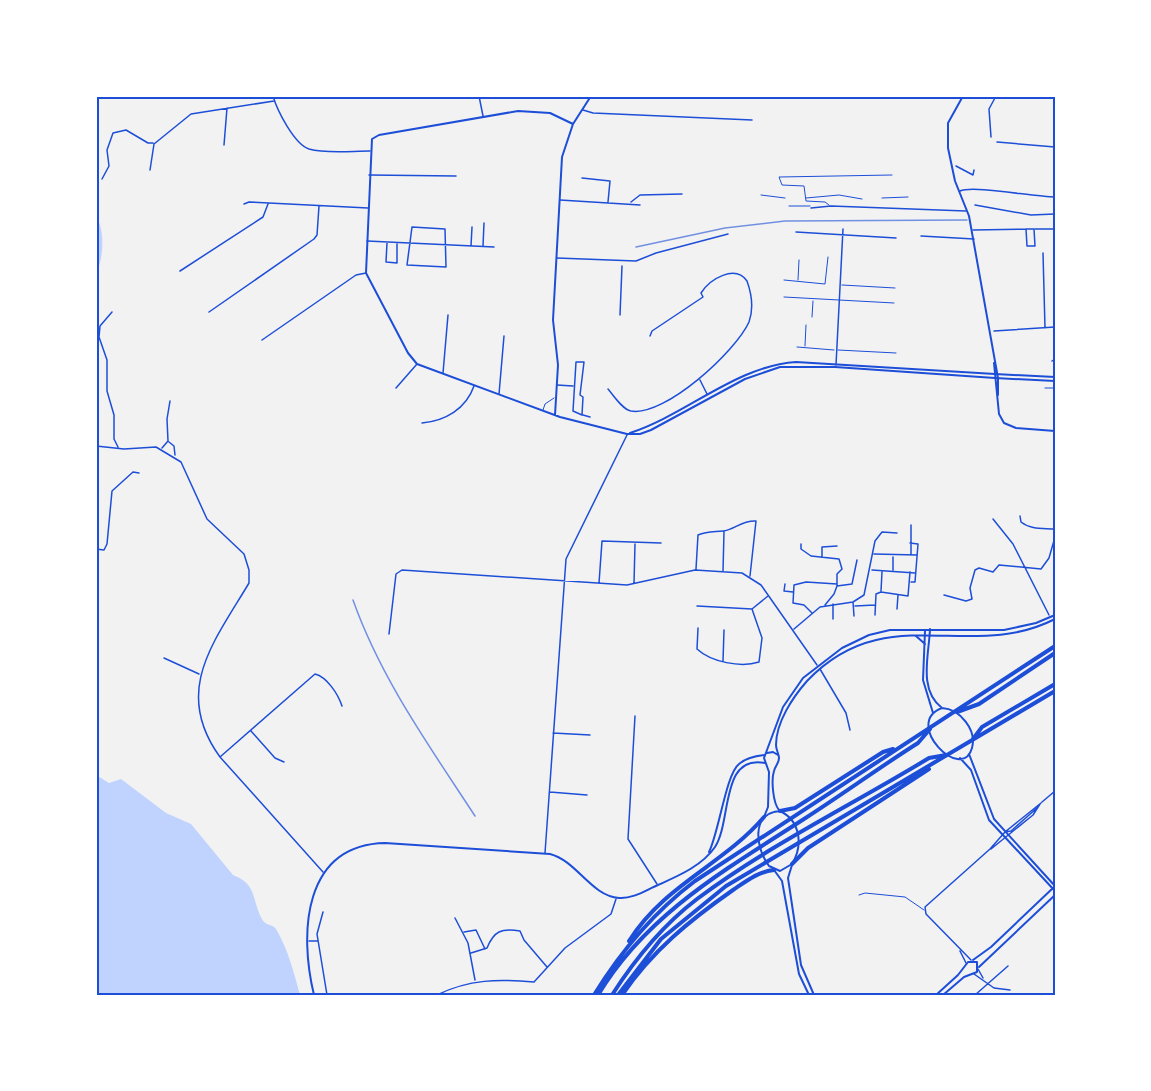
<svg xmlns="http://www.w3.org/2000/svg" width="1151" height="1091" viewBox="0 0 1151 1091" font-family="'PT Sans Narrow',sans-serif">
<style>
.water{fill:#bfd3fe}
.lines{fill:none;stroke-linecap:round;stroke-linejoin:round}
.service{stroke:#1d4ed8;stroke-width:1}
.pedestrian{stroke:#1d4ed8;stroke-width:1.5}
.minor{stroke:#1d4ed8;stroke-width:1.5}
.tertiary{stroke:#1d4ed8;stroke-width:2}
.secondary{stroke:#1d4ed8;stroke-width:2}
.motorway{stroke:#1d4ed8;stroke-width:4}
.rail{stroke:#7290e2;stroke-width:1.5}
.neatline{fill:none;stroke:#1d4ed8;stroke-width:2}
</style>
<rect width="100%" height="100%" fill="#f2f2f2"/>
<path class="water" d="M96 216C105 230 104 258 96 273Z
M96 775 109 783 121 779 166 813 191 824 233 875C258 885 251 899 262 919 265 926 273 924 276 929 288 949 294 973 300 995H96Z"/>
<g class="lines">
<path class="service" d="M761 195 785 198
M806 198 839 195 862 199
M882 198 908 197
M829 205 825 202 806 201 804 186 782 185 779 177 892 175
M789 206H810
M784 280 825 284 828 257
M798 280 799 260
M842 285 895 288
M784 297 894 303
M812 317 813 301
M805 346 806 325
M797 347 834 350
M838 350 896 353
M1045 388H1055
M543 410 545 404 554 398
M859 895 865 893 905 897 924 910"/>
<path class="pedestrian" d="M975 205 1031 215 1055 214
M1035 229H1055
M1043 253 1045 328
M994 331 1055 327
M1052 361 1055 359"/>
<path class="minor" d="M273 96C277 110 294 144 309 149 326 154 351 151 370 151
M479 96 483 116
M583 110 593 113 752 120
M991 137 989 109 996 96
M997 142 1055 147
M224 145 227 108
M956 166 973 175 974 170
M150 170 154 144 191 114 274 101
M369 175 456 176
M582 178 610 181 608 202
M102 179 109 166 107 150 113 133 126 130 148 143H153
M960 191C973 185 1034 197 1055 197
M560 200 640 205
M631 202 640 195 682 194
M244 204 249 202 368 208
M811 208 831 206 966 211
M412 227 445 229 446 267 407 265Z
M973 230 1026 229H1034L1035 246H1027L1026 229
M796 232 896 238
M921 236 974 239
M367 241 494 247
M387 243 386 262 397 263V244
M471 246 472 227
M483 246 484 223
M557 258 636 261 656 253 728 234
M180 271 263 217 268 204
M112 312 100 326 99 337 107 360V391L114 415V439L118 447
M209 312 314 239 317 235 319 206
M620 315 622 266
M262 340 356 275 366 273
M576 362H584L580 395 583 397 582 415 573 411Z
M836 365 843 229
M443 373 448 315
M700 380 707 394
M557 385 573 386
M396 388 417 364
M608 389C614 396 622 409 631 411 665 417 736 351 749 322 754 308 752 295 747 281 735 264 710 279 701 293L703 297 652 331 650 336
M499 394 504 336
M583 415 590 417
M422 423C445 421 466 409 474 386
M169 442 174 446 175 455
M96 446 124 449 156 447 181 462 207 519 244 554 249 570V583C214 642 172 691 220 757L323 872
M162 448 168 441 167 419 170 401
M1020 516 1021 522C1031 530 1043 528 1055 529
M993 519 1013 544 1049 615
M911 525V554
M910 543 918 544 915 582H911
M801 544V549L811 556 839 559 842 569 837 574V586
M96 549 104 550 107 544 112 491 133 472 139 473
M874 554 917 555
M822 557V547L837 546
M696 569 698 535C707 531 714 532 723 531 734 530 742 520 756 521L750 576
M872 570 915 573
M893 570V557
M723 571 724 532
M599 583 602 541 661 543
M634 583 635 544
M785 584 784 591 793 592
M881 591 882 572
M944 595 966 601 972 599 970 588 975 570 979 568 993 572 999 565 1041 569 1049 558 1055 537
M853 602 854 616
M833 604V619
M825 605 834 594 837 586 852 584 857 560
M697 606 752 609
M855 606 875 605
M897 609 898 595
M812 613 804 605 793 603 794 585 806 582 837 584
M875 615 876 594 881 592 908 596 910 572
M698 628 697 649C711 662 741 668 759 662L762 638 752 609 768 596
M794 629 820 607 853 602 864 595 875 541 882 532 897 533
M389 634 396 574 402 570 627 585 695 570 742 573 761 585 817 665
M164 658 199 674
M723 661 724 630
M820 669 846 713 850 730
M635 716 628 839 657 884
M251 731 275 758 284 762
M553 733 590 735
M220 757 315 674C327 677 338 694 342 706
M550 792 587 795
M1042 802 1055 791
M1005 832 1011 831 1037 808
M991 849 1033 815 1040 804
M545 853 566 559 627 435
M323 912 317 934 327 995
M455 918 468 943 475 980
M464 932 476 930 485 949
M309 941H317
M960 951 966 963
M471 953 487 948C494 931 501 928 520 931L524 940 547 967
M971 960 926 914 925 907 990 849 1005 832 1041 803
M978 969 983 978
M974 974 994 988 1010 990
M437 995C469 979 499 979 534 982L565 948 611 914 616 899
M975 995 1008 966"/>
<path class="tertiary" d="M963 96 948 123V148L955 181 969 216 998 378V395
M573 124 550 113 518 111 379 135 372 139 366 273 408 353 417 364 560 417 627 434H640L651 430 745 379 780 367H835L995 378
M994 363 999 414 1004 423 1016 428 1055 431
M555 415 558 365 553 320 562 157 573 124 591 96
M630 433C686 415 736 366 796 362L995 374
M930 629C929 655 918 690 942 708
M925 631 923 680 933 713
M916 636 925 644
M942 708C960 709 977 730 972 748 962 784 902 723 942 708Z
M969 754 994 819 1055 886
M960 758 971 770 989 820 1055 891
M709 852C719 832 726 774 739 764 746 758 756 756 765 755
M792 865 788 878 801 965 814 995
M774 870 782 881 799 974 809 995
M973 960 991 947 1053 888
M979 967 1055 895
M314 995C299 933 303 845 385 843L550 854C577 861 591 896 619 898 633 899 646 890 658 885 678 876 702 866 715 847 732 821 720 754 765 763
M936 995 958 975 968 962H977V972L964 977 943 995"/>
<path class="secondary" d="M995 374 1055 377
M995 378 1055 381
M767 753 773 752 778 755
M779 810C773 803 771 780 774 771 775 766 779 763 779 758 779 754 776 750 776 745 776 722 793 697 807 681 886 598 969 663 1055 619
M780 811C801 821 803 846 792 864L780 871 769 866C756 849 750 813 780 811Z
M764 817 768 807 769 772 764 758 783 707 803 678 842 648 869 635 890 630H1004L1036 623 1055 615"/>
<path class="motorway" d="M957 712 979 704 1055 653
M973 739 982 727 1055 684
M780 811 795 808 883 752 893 749
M792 864 808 848 929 769
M629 941C665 884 723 865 764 817
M594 995C621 951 654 912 695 881L1055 646
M598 995C646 914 728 868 804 819 843 794 880 767 918 743L930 729
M612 995C635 959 663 925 697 899 769 845 852 805 929 758L946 755
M618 995 661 939 726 886 1055 691
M622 995C652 951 690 920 733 890 745 882 759 871 774 870"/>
<path class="rail" d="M636 247 725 228 785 221 967 220
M353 600C381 679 430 747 475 816"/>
</g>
<rect width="1151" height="1091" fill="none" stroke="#ffffff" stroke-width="195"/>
<rect x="98" y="98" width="956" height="896" class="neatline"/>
</svg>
